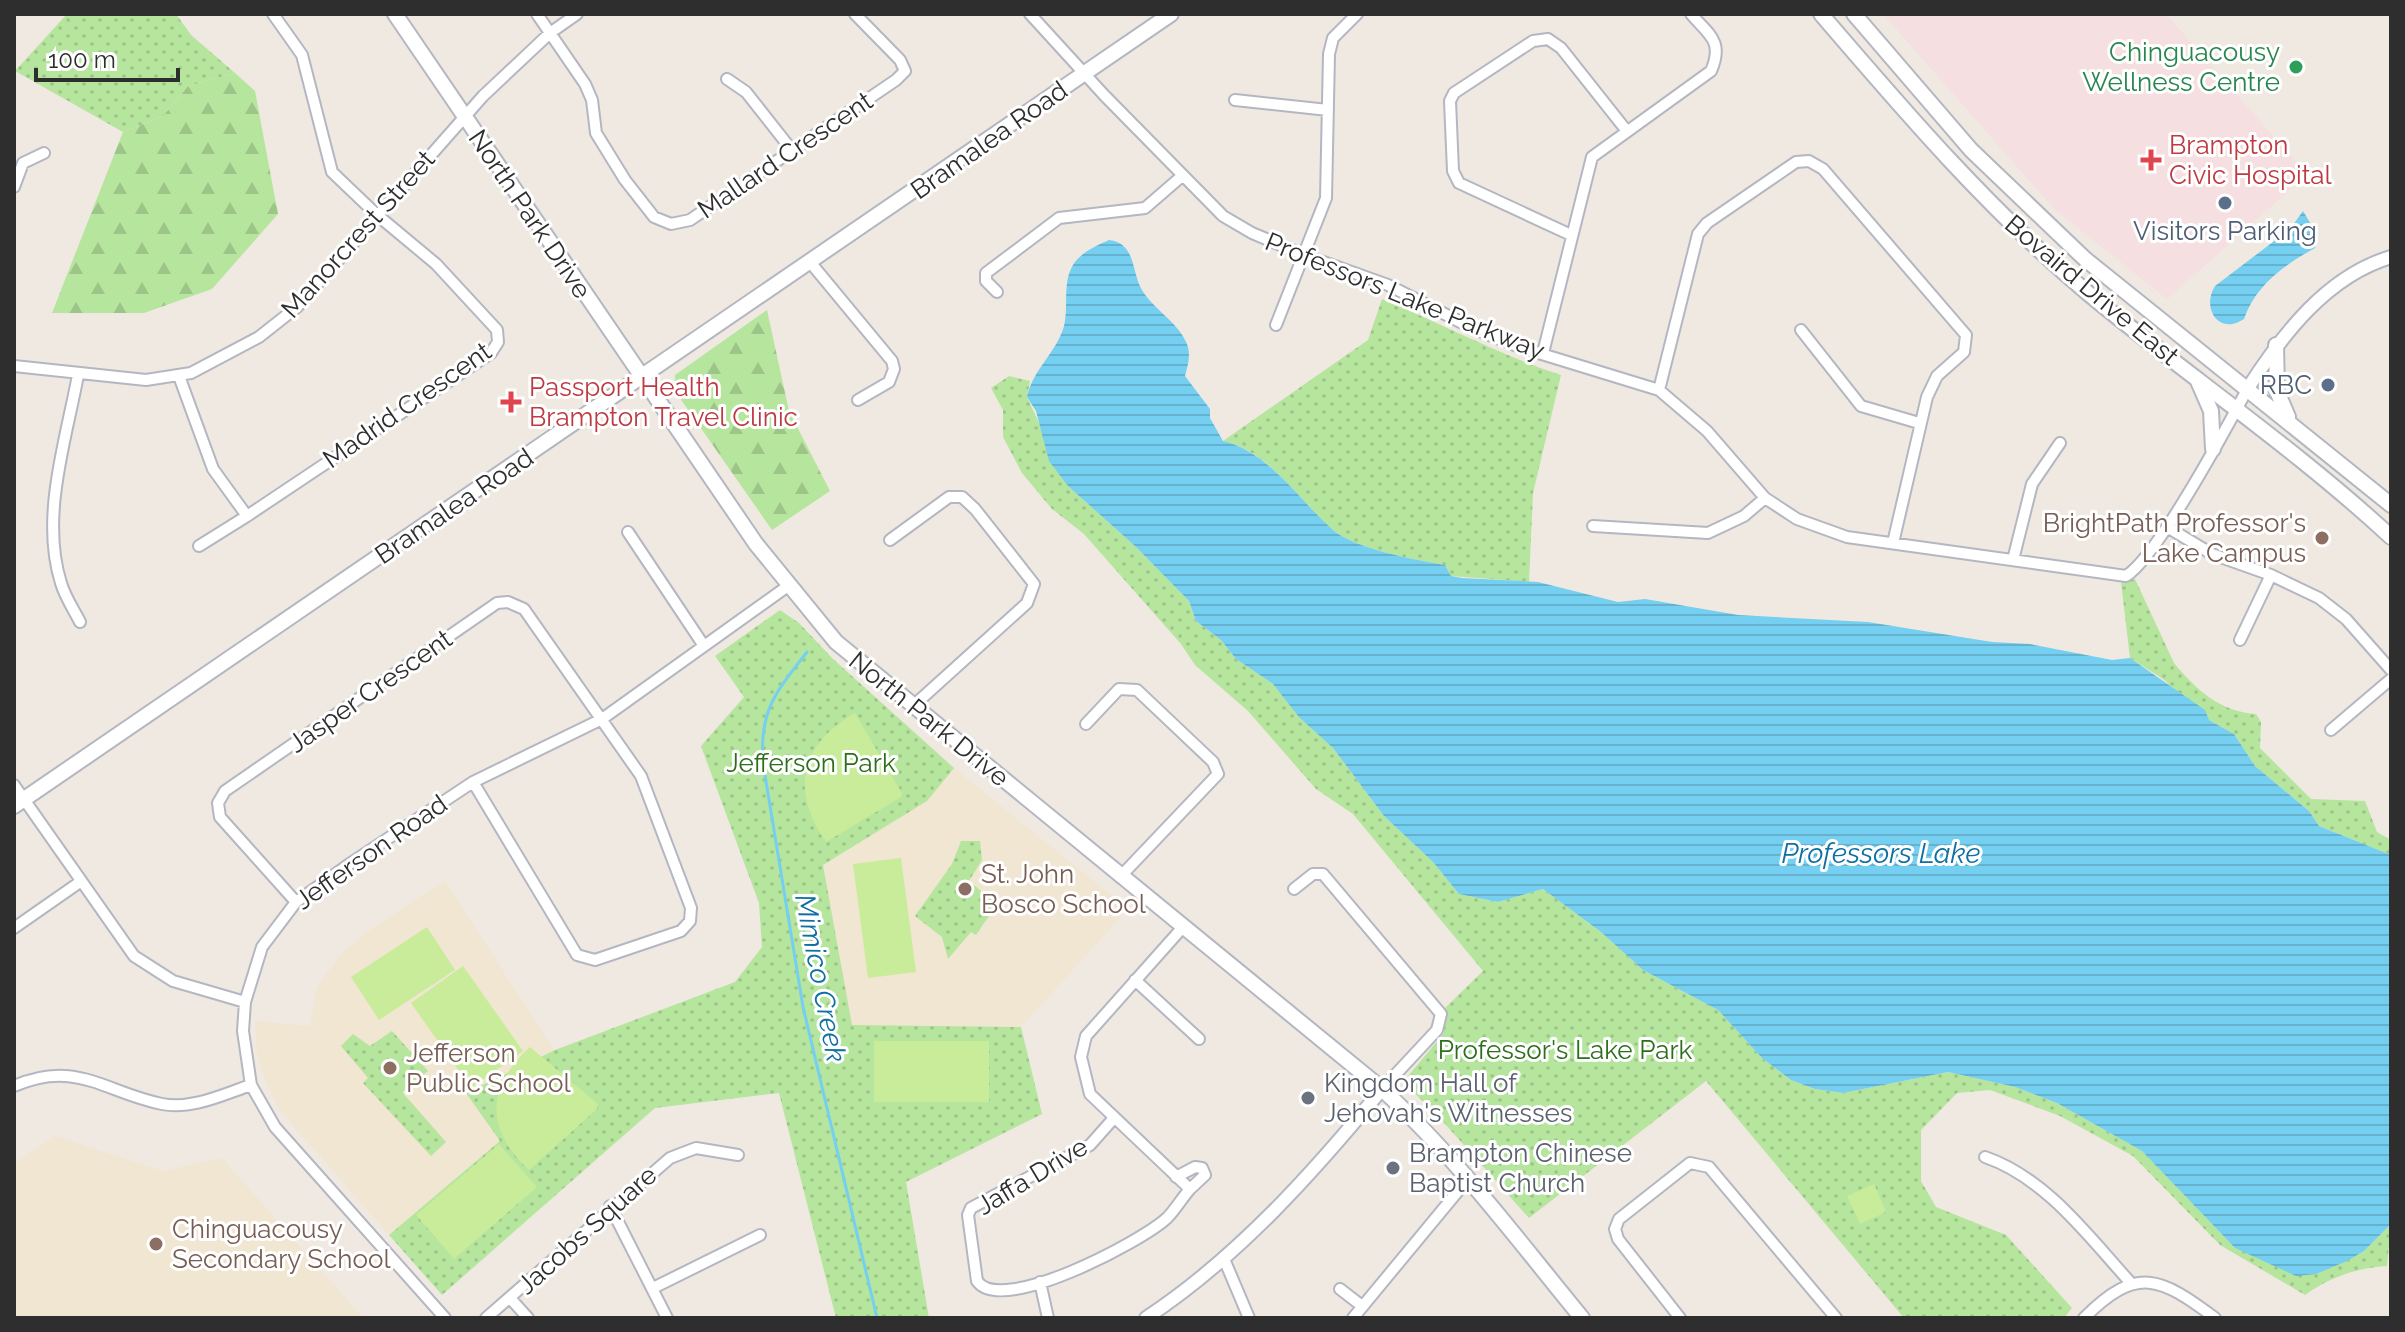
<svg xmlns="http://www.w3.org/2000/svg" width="2405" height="1332" viewBox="0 0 2405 1332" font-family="Raleway,sans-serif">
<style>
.education{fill:#f0e6d1}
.medical{fill:#f5dfe0}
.forest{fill:url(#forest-firs)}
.park{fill:url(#park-dots)}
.pitch{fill:#c9ec9a}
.water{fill:url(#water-rules)}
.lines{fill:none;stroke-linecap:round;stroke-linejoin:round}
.stream{stroke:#75cff0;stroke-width:3}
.minor-casing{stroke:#b4b7c1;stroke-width:14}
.tertiary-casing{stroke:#b4b7c1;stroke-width:16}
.secondary-casing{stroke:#b4b7c1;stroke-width:18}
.minor{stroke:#fff;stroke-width:10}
.tertiary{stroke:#fff;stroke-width:12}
.secondary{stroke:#fff;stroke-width:14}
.leisure-dot{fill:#2e9e5b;stroke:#fff;stroke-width:3}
.health-dot{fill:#e0444e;stroke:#fff;stroke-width:3}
.service-dot{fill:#5c6f8a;stroke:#fff;stroke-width:3}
.education-dot{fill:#8d6e63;stroke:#fff;stroke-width:3}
.worship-dot{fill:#6b7280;stroke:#fff;stroke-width:3}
.labels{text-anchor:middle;stroke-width:6;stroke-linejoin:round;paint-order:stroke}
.leisure-label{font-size:26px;fill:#27864d;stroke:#fff;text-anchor:end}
.street-label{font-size:26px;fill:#2e2e2e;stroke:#fff}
.health-label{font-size:26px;fill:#be3a42;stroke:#fff;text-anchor:start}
.service-label{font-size:26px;fill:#4e5e75;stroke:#fff}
.education-label{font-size:26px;fill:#785e54;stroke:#fff;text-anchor:start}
.park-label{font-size:26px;fill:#2c6e1b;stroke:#fff}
.worship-label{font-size:26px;fill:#5b616d;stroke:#fff;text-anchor:start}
.water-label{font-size:28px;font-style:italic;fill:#0d6fa3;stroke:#fff}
</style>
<defs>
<pattern id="forest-firs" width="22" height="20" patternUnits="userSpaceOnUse" patternTransform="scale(2)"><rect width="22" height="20" fill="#b6e59e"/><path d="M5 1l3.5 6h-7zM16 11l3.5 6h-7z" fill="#9dc588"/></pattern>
<pattern id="park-dots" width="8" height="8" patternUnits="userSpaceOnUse" patternTransform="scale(2)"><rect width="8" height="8" fill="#b6e59e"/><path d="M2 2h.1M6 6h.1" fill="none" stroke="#9dc588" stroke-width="1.8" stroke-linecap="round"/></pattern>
<pattern id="water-rules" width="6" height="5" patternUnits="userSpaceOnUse" patternTransform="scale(2)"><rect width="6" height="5" fill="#75cff0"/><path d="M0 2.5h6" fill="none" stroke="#66b2ce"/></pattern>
</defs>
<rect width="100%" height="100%" fill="#efe9e1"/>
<path class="education" d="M954 768 1128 909 1021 1027 852 1025 823 865 927 801Z
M445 881 554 1050 467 1093 500 1141 389 1235 279 1109 266 1083 257 1053 255 1021 310 1026 317 988 339 956 365 933Z
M55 1136 163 1171 222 1158 363 1318H14V1164Z"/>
<path class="medical" d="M1883 14H2166L2307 175 2167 299 2055 210Z"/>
<path class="forest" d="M235 73 255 91 278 214 212 289 144 313H52L123 132 163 116 188 86Z
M767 310 789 411 830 491 772 530 675 391V375Z"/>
<path class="park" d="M67 14H176L191 35 235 73 188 86 163 116 123 132 15 71Z
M1382 299C1443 324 1499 355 1561 375L1533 493 1529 582 1451 576 1445 565C1416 560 1355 549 1333 530 1299 500 1268 450 1223 441L1368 340Z
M1009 376 1030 381 1027 397 1068 486 1136 547 1189 601 1196 621 1221 640 1236 659 1273 684 1300 717 1333 748 1384 816 1433 862 1459 894 1498 902 1543 889 1601 932 1643 970 1718 1010 1762 1058 1791 1080 1815 1089 1843 1093 1948 1072 2015 1087 2057 1103 2142 1151 2235 1248 2316 1274 2364 1251 2391 1224 2387 1266C2357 1268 2330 1277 2305 1295L2220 1245 2133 1156 2060 1116 1990 1090 1957 1093 1921 1130V1181L1936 1207 2006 1235 2072 1308 2064 1318H1904L1706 1081 1529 1218 1438 1116 1403 1082 1444 1033 1443 1010 1483 971 1353 814 1316 789 1248 711 1195 665 1181 644 1084 534 1052 509 1022 473 1003 437V410L991 388Z
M2135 579 2174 663C2196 690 2221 712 2256 714L2261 722 2260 748 2311 799 2365 801 2377 832 2391 840V855L2319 826 2309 811 2255 766 2234 734 2209 720 2163 679 2130 658 2121 582Z
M780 610 799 623 833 659 954 768 927 801 823 865 852 1025 1021 1027 1042 1114 906 1182 929 1318H836L779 1093 655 1108 442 1295 389 1235 500 1141 466 1093 555 1050 735 982 762 947 759 903 701 746 744 697 715 656Z
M961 841H980L982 860 969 881 997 904 976 935 971 932 948 959 942 937 915 916 952 864Z
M392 1031 428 1071 402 1092 446 1142 431 1156 363 1083 368 1078 341 1046 353 1034 370 1046Z"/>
<path class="pitch" d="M855 713 902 793 901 797 826 842C790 790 800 744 855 713Z
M901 858 916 972 868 978 853 864Z
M427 927 455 970 379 1020 351 977Z
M463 966 523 1051 471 1088 411 1003Z
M874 1041H989V1102H874Z
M530 1047 598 1104 597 1109 529 1170C485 1130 486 1087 530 1047Z
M499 1144 537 1187 454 1259 416 1215Z
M1874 1184 1886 1212 1860 1224 1847 1196Z"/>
<path class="water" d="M2303 211 2318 236 2315 248C2285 264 2255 286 2244 319 2219 336 2201 308 2215 286L2290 229Z
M1109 240C1136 243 1131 271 1142 290 1154 310 1178 322 1187 344 1191 355 1188 365 1185 376L1210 409V418L1223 441C1268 451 1299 500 1333 530 1355 549 1416 560 1445 565L1451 576 1462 578 1538 582 1618 602 1645 599 1738 615 1868 622 1992 642 2030 644 2112 660 2130 658 2205 710 2209 720 2234 734 2255 766 2309 811 2319 826 2391 855V1224L2364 1251 2347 1261 2316 1274 2296 1276 2235 1248 2142 1151 2057 1103 2015 1087 1948 1072 1843 1093 1815 1089 1791 1080 1762 1058 1718 1010 1643 970 1601 932 1543 889 1498 902 1459 894 1433 862 1384 816 1333 748 1299 717 1273 684 1236 659 1221 640 1196 621 1189 601 1136 547 1068 486 1049 461 1036 411 1027 397C1033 369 1057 352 1064 326 1069 306 1062 283 1073 265 1081 252 1096 246 1109 240Z"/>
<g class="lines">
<path class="stream" d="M807 652C776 692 759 710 763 763L803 1007 877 1318"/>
<g class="minor-casing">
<path id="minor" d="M537 14 585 84 592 100 596 133 625 180 654 217 671 224 690 220 896 80 905 71 900 60 855 14
M1030 14 1104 95 1223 216 1252 233 1304 255 1388 285 1472 328 1522 348 1659 390 1707 431 1765 498 1797 519 1847 537 2126 576C2158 556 2227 427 2248 388
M727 79 746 92 791 149
M1235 100 1328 110
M14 187 23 163 44 153
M1571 235 1459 183 1453 171 1450 101 1454 93 1533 41 1548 39 1561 48 1626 130
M810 262 892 361 894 369 889 382 858 400
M997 292 986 281V273L1059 218 1145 208 1182 176
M1276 325 1326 198 1329 54 1333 38 1357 14
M1801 330 1861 406 1919 423
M1543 353 1592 157 1711 71C1724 41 1709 35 1691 14
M14 366 146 380 191 373 259 337 297 307 483 96 550 33 577 14
M78 375C66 440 40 517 61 583 65 597 74 610 80 622
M179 376 213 469 247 516 491 353 498 342 497 330 436 264 376 214 332 172 302 55 273 14
M1659 390 1698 234 1707 223 1796 162 1809 161 1823 169 1966 335 1964 352 1937 376 1927 397 1893 543
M1593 526 1708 533 1744 516 1765 498
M2167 527 2212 554 2271 575 2319 598 2346 619 2391 670
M628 532 704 646
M890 540 949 497H962L975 509 1034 584 1027 603 912 707
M199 546 247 516
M2013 560 2032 484 2060 443
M2240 640 2271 575
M1086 724 1119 689 1137 690 1213 762 1218 774 1120 877
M2331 730 2391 679
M14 785 134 956 173 981 245 1002
M1294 889 1313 874H1323L1441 1014 1437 1030 1382 1089
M296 902 220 817 218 803 225 791 497 603 508 602 524 609 641 776 691 908 690 921 681 931 595 960 577 955 473 782
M14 928 80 882
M1135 980 1199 1039
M14 1086C76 1059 104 1092 162 1104 192 1110 224 1094 251 1085
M1114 1118 1090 1145 971 1208 968 1215 977 1281C1001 1316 1141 1242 1167 1218 1175 1210 1182 1198 1190 1189L1090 1094 1081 1057 1086 1036 1183 927
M1985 1157C2046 1178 2088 1236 2130 1282
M1176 1177 1195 1167 1202 1168 1205 1175 1190 1189
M610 1206 667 1318
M1224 1259 1249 1318
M1040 1282 1048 1318
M653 1288 760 1235
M1340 1289 1362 1306
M510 1298 528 1318
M445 1318 275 1127 251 1085 243 1031 245 1002 262 947 296 902 351 863 473 782 602 719 788 586
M486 1318 670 1158 696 1148 738 1155
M1353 1318 1468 1179
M1680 1318 1618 1239 1615 1229 1619 1219 1690 1163 1709 1167 1836 1318
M2084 1318C2137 1265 2160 1277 2215 1318"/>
</g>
<g class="tertiary-casing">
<path id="tertiary" d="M2248 388C2283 334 2327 276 2391 257
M1146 1318C1237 1258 1313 1173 1382 1089"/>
</g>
<g class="secondary-casing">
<path id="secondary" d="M395 14 756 544 836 642 1382 1089C1457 1158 1517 1239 1582 1318
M1821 14C1905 112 1989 210 2089 294 2188 376 2296 449 2391 537
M1854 14 1971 150 2085 259 2391 505
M2276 345 2277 391 2288 417
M2197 379 2211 411 2213 449
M14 806 1171 14"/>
</g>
<use href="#minor" class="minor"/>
<use href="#tertiary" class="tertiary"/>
<use href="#secondary" class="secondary"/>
</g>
<circle class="leisure-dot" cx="2296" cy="67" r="8"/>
<g class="health-dot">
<path d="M2147 148h8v8h8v8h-8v8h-8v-8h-8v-8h8z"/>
<path d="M507 390h8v8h8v8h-8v8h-8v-8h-8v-8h8z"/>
</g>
<g class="service-dot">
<circle cx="2225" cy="203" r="8"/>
<circle cx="2328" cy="385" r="8"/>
</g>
<g class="education-dot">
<circle cx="2322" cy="538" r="8"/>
<circle cx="965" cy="889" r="8"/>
<circle cx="390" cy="1068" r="8"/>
<circle cx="156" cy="1244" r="8"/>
</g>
<g class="worship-dot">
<circle cx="1308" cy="1098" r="8"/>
<circle cx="1393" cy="1168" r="8"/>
</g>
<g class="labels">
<g class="leisure-label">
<text x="2280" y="61">Chinguacousy<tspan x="2280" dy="30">Wellness Centre</tspan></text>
</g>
<g class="street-label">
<text transform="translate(989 140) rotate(-35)" y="9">Bramalea Road</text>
<text transform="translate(785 155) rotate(-34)" y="9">Mallard Crescent</text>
<text transform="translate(530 214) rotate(56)" y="9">North Park Drive</text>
<text transform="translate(358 234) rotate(-48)" y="9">Manorcrest Street</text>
<text transform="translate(2092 290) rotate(40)" y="9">Bovaird Drive East</text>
<text transform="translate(1405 296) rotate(22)" y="9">Professors Lake Parkway</text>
<text transform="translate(407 405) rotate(-35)" y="9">Madrid Crescent</text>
<text transform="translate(454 506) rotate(-34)" y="9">Bramalea Road</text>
<text transform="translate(370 691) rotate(-35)" y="9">Jasper Crescent</text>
<text transform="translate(929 719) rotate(39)" y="9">North Park Drive</text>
<text transform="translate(371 852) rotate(-35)" y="9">Jefferson Road</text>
<text transform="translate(1032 1176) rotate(-31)" y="9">Jaffa Drive</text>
<text transform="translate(587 1230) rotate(-42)" y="9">Jacobs Square</text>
</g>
<g class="health-label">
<text x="2169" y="154">Brampton<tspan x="2169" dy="30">Civic Hospital</tspan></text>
<text x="529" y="396">Passport Health<tspan x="529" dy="30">Brampton Travel Clinic</tspan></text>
</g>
<g class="service-label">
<text x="2225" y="240">Visitors Parking</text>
<text x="2312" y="394" text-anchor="end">RBC</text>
</g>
<g class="education-label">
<text x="2306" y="532" text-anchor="end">BrightPath Professor's<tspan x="2306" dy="30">Lake Campus</tspan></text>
<text x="981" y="883">St. John<tspan x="981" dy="30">Bosco School</tspan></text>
<text x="406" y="1062">Jefferson<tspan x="406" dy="30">Public School</tspan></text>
<text x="172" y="1238">Chinguacousy<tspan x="172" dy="30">Secondary School</tspan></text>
</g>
<g class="park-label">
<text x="811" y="772">Jefferson Park</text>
<text x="1565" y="1059">Professor's Lake Park</text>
</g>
<g class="worship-label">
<text x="1324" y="1092">Kingdom Hall of<tspan x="1324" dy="30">Jehovah's Witnesses</tspan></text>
<text x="1409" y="1162">Brampton Chinese<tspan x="1409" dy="30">Baptist Church</tspan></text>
</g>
<g class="water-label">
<text x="1881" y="863">Professors Lake</text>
<text transform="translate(821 978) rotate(79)" y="10">Mimico Creek</text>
</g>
</g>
<rect width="2405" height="1332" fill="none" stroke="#2e2e2e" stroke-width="32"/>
<path d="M36 68v12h142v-12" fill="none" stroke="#2e2e2e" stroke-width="4"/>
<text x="48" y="68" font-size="24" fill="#2e2e2e" stroke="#ffffff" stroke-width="6" paint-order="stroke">100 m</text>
</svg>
